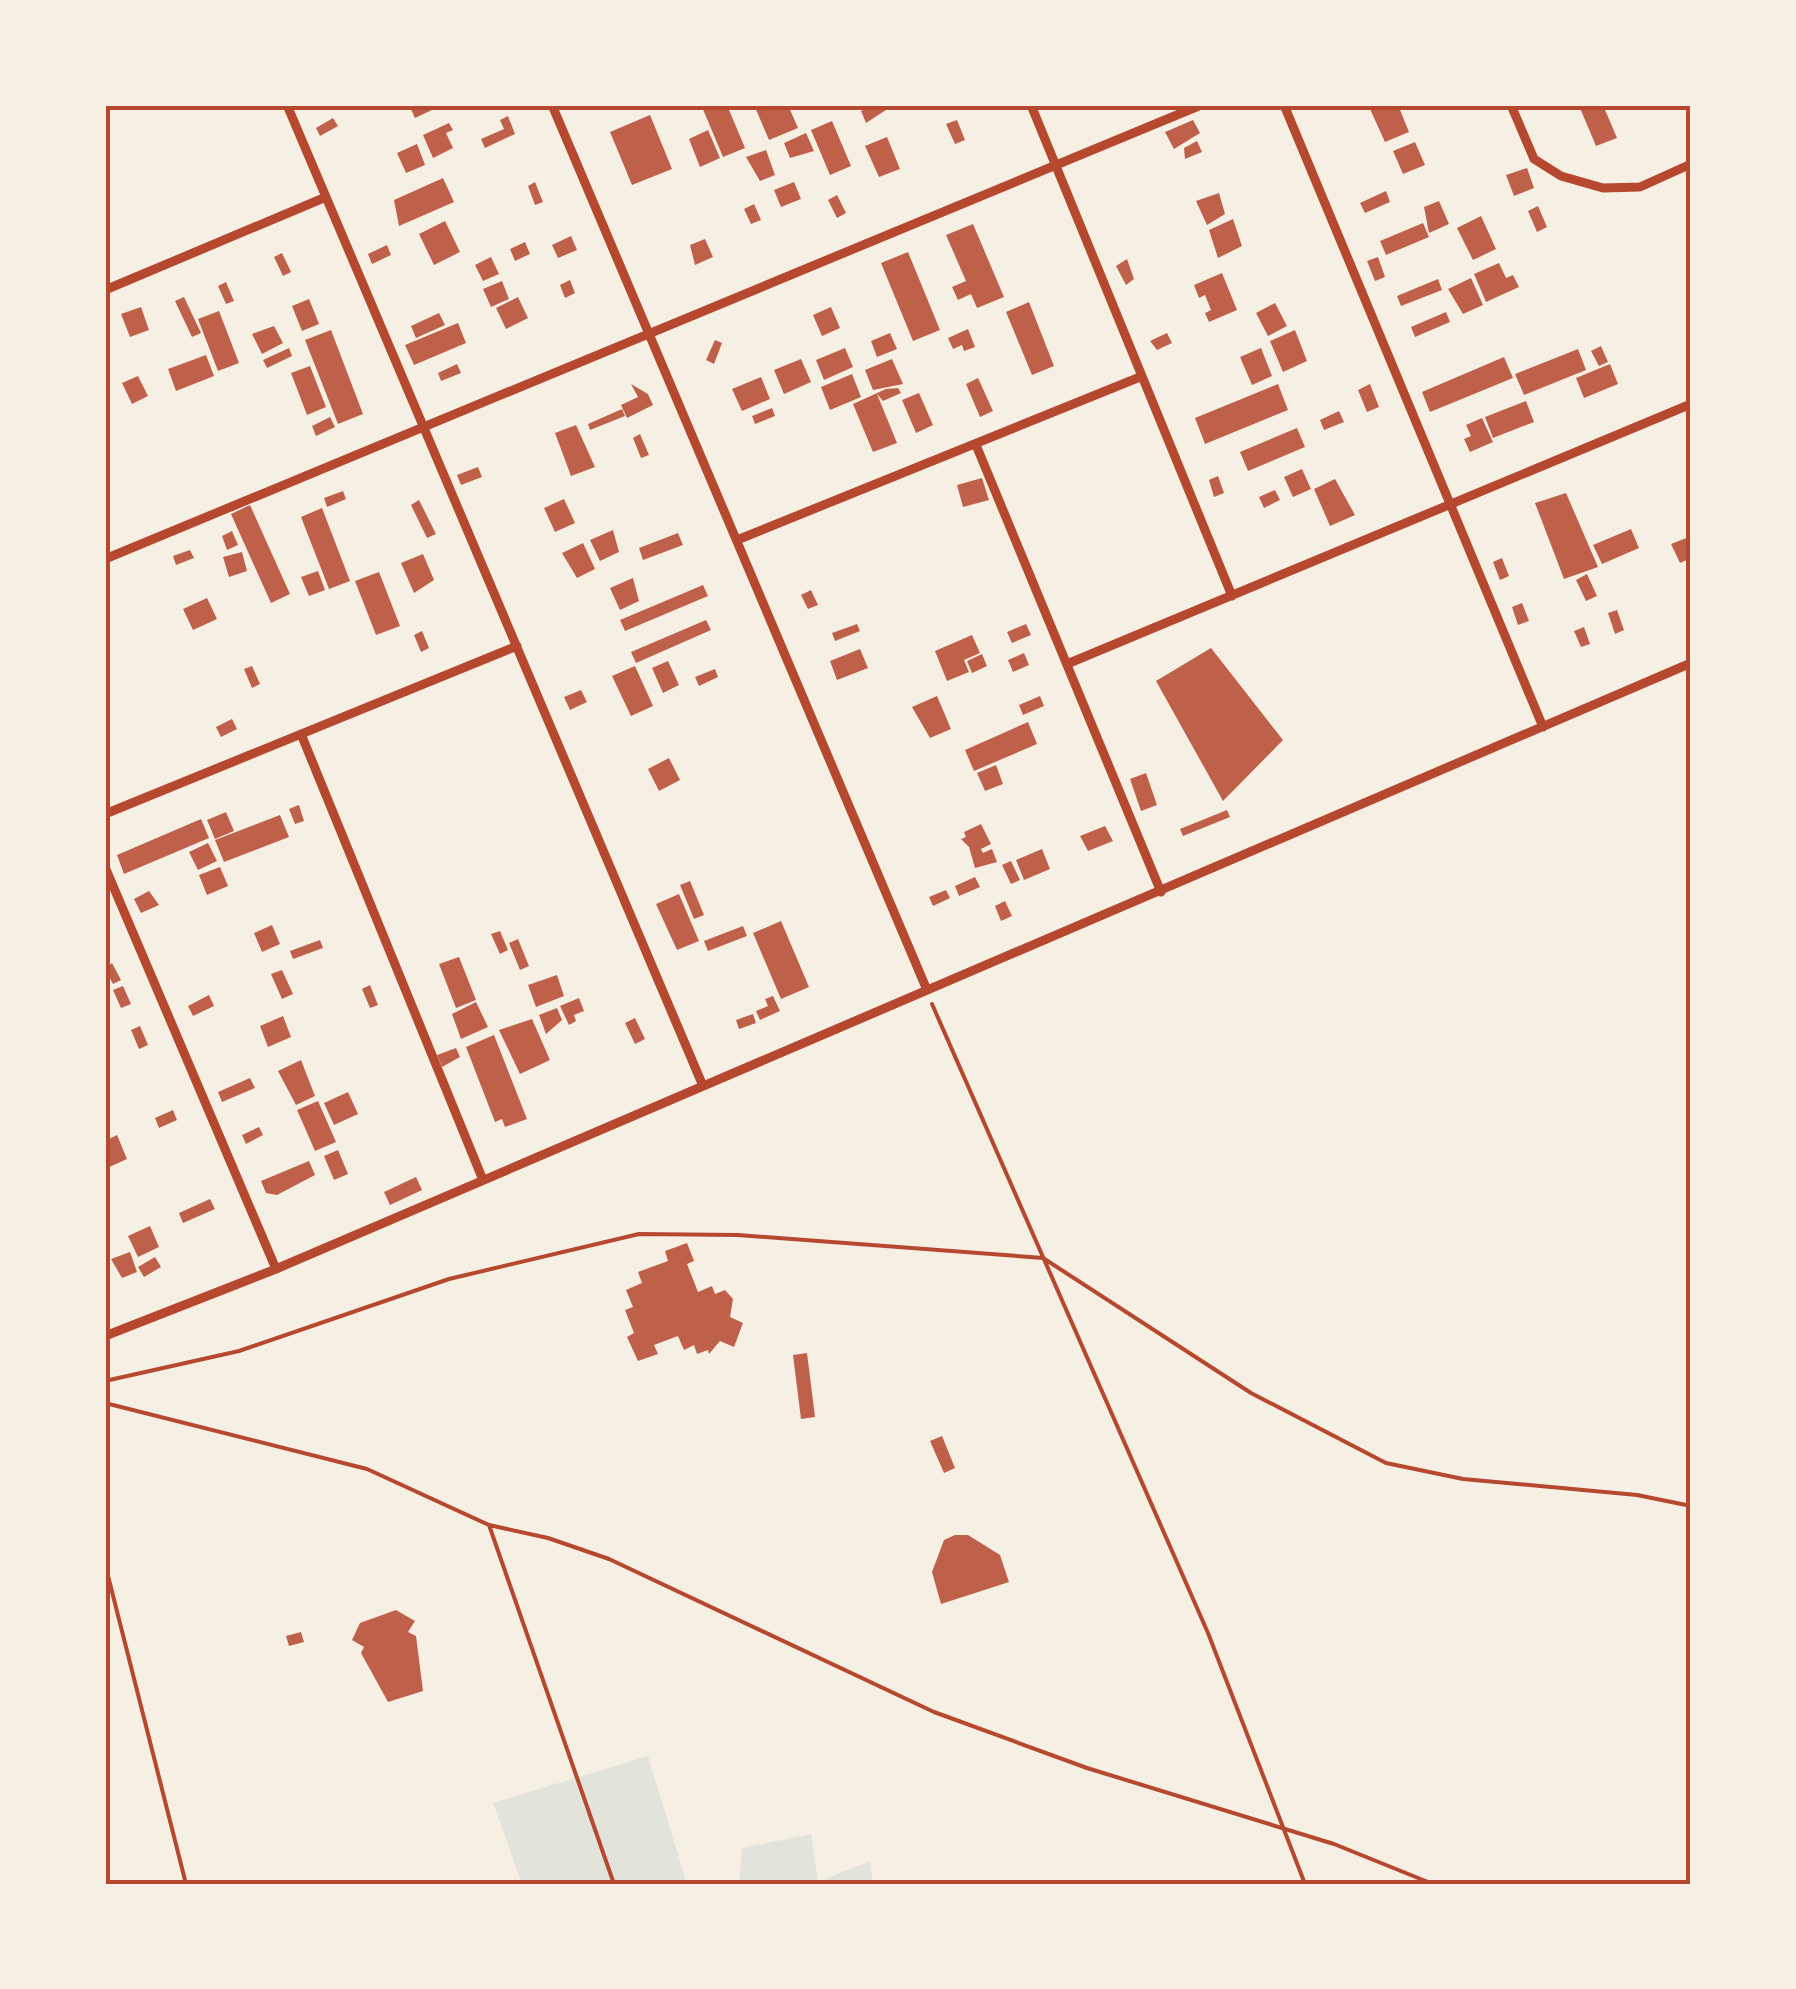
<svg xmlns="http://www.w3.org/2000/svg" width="1796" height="1989" viewBox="0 0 1796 1989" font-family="Overpass,sans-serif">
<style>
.green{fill:#e2e4dc}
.building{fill:#bf614a}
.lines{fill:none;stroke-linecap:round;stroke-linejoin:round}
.path{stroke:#b5482f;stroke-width:4}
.service{stroke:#b5482f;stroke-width:4}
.minor{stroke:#b5482f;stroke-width:9}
.neatline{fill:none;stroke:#b5482f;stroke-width:4}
</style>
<rect width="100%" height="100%" fill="#f6efe4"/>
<path class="green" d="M648 1756 687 1884H522L493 1803Z
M811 1834 818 1882 870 1861 873 1884H739L742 1848Z"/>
<path class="building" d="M409 105H433L434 109 415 118Z
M727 105 745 148 723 157 702 107Z
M754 105H788L798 128 769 140Z
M873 105 889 108 866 123 861 111Z
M1379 105H1398L1409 132 1385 142 1370 109Z
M1588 105H1603L1617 138 1596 146 1580 108Z
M650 115 672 169 632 185 610 132Z
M508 116 515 134 485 148 481 139 504 129 500 120Z
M333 118 338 126 320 136 316 128Z
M957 120 965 140 955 144 946 124Z
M1193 120 1200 133 1174 149 1165 132Z
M832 121 851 166 830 175 811 130Z
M449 123 453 130 446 133 453 148 433 158 423 135Z
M708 130 720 158 700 167 689 139Z
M806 133 814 151 790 158 784 143Z
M887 137 900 169 879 177 865 146Z
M1197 141 1202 152 1185 159 1184 148Z
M1415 142 1425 165 1403 174 1393 151Z
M417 144 425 165 406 173 397 153Z
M766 150 775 175 760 181 746 157Z
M1527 168 1534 188 1514 196 1506 175Z
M443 178 454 202 399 226 394 200Z
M535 182 543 202 535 205 528 186Z
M794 182 801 199 781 207 774 190Z
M1386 191 1390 202 1365 213 1360 203Z
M1219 193 1225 214 1207 225 1196 201Z
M837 195 846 213 837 218 828 200Z
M1439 201 1449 224 1429 233 1424 207Z
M754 204 761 220 751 224 744 209Z
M1538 206 1547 227 1537 232 1528 211Z
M1481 216 1496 249 1473 260 1457 228Z
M1233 219 1242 246 1218 258 1209 230Z
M445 221 460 252 434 265 419 234Z
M1423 223 1429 237 1386 255 1380 241Z
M973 224 1004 297 977 308 971 294 958 300 952 287 966 281 946 235Z
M571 236 577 250 558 258 552 245Z
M705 239 713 257 695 265 690 245Z
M525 242 530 254 515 261 510 249Z
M387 245 391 255 372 264 368 254Z
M908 252 940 330 913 341 881 263Z
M282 253 291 272 283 276 274 257Z
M491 257 499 274 483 281 475 265Z
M1378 257 1385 277 1375 281 1367 261Z
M1127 259 1134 279 1126 285 1116 266Z
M1499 263 1506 278 1513 275 1519 287 1486 302 1474 274Z
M1222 273 1237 310 1209 322 1205 313 1211 310 1205 295 1199 298 1194 285Z
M1471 278 1483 305 1463 314 1448 289Z
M1438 279 1442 290 1401 306 1397 296Z
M570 280 575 293 565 298 560 285Z
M502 281 509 299 491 307 483 289Z
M226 282 234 301 226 304 218 286Z
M184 297 201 333 192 337 175 301Z
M518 297 528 318 506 329 496 308Z
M309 299 319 324 302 331 292 306Z
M1029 302 1054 366 1032 375 1006 312Z
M1275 303 1287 326 1268 336 1256 313Z
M141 307 149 330 130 337 121 314Z
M831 307 840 328 822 336 813 315Z
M219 311 239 363 218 371 198 319Z
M1446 312 1450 322 1415 337 1411 327Z
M439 313 445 325 416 338 411 326Z
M458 323 466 343 414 365 405 345Z
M274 326 283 343 262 354 252 334Z
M968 329 975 347 964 351 962 345 953 349 948 338Z
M331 330 363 414 338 424 305 340Z
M1295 330 1307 361 1283 372 1270 341Z
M890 333 897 349 877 357 871 341Z
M1167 333 1172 343 1157 350 1150 341Z
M715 340 722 343 714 364 706 360Z
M1601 346 1608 362 1599 366 1591 351Z
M289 348 292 356 267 368 263 360Z
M845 348 853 367 824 380 816 360Z
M1261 348 1272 376 1252 385 1240 357Z
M1578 349 1586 370 1524 395 1515 374Z
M206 355 214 376 176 391 168 369Z
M1504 357 1513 378 1430 412 1422 392Z
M801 359 811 382 784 394 774 370Z
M892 359 903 384 873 390 865 370Z
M457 364 461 373 441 381 438 373Z
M1610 364 1618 384 1584 398 1576 378Z
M310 366 326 407 307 415 291 373Z
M852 374 861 397 830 410 821 387Z
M138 376 148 396 132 404 122 383Z
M761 377 770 399 742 411 732 389Z
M978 378 993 411 980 417 966 384Z
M631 384 648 394 653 405 627 418 621 405 638 397Z
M1278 384 1288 410 1205 444 1195 418Z
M1370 384 1379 407 1367 412 1358 390Z
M898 388 901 393 883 401 877 394 897 443 873 452 853 404 886 389Z
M919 393 933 425 916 433 902 400Z
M1526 401 1534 422 1493 438 1485 417Z
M772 408 775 416 755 424 752 416Z
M622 409 625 416 590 430 588 424Z
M1339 411 1344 422 1324 430 1320 420Z
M330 417 335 427 316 436 312 426Z
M1482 418 1493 442 1470 452 1464 439 1471 436 1466 425Z
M576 425 595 467 571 476 555 433Z
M1297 428 1305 447 1248 471 1240 452Z
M640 434 649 455 641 458 633 438Z
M478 467 482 477 461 485 457 475Z
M1302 469 1311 489 1293 497 1284 477Z
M1218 476 1224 493 1214 497 1209 480Z
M982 478 989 500 963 507 957 485Z
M1335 479 1355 515 1330 526 1314 489Z
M1275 490 1280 500 1264 508 1259 497Z
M343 491 346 499 327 507 324 498Z
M1566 493 1598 567 1564 579 1535 503Z
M564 499 575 523 555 532 544 508Z
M419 500 436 534 427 538 411 505Z
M250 505 290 594 271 603 231 514Z
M322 508 350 581 329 589 301 517Z
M1631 529 1639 548 1602 564 1593 545Z
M613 530 619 552 600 561 590 540Z
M232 531 238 545 227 550 222 536Z
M678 533 683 545 643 560 639 548Z
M1689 537 1691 558 1680 563 1671 544Z
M583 543 595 569 577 578 562 553Z
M190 550 194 558 176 565 173 556Z
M242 552 247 571 229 577 223 557Z
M423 554 434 580 414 593 401 563Z
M1502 558 1509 576 1500 580 1493 562Z
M318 571 325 590 309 596 301 577Z
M379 572 400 626 376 635 355 581Z
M1587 574 1597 596 1586 601 1576 580Z
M633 578 639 601 620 610 610 588Z
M703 585 708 596 625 631 620 620Z
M811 590 818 605 808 609 801 595Z
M207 598 217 619 193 630 183 609Z
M1522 603 1529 621 1518 625 1512 607Z
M1617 610 1624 630 1615 634 1608 613Z
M706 620 711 630 636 663 631 652Z
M857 624 860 631 835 641 832 633Z
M1026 624 1031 635 1012 643 1007 632Z
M1584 627 1590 644 1581 647 1574 631Z
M422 631 429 648 421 652 414 635Z
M972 635 980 653 964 660 969 672 947 681 935 651Z
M1211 648 1283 740 1223 801 1156 681Z
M860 649 868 668 837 680 830 661Z
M1024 653 1029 665 1013 672 1008 660Z
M982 654 987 666 972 673 967 661Z
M668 661 679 685 663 693 652 668Z
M252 666 260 684 252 688 244 669Z
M635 666 653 706 631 716 612 676Z
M715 669 718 677 699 686 695 677Z
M581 690 587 702 570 710 564 697Z
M937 696 951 729 930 738 912 707Z
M1040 696 1044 706 1023 715 1019 705Z
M232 719 237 729 221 737 216 727Z
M1028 722 1037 744 974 771 965 750Z
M669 758 680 780 659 791 648 769Z
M996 765 1003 784 985 791 977 773Z
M1146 773 1157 805 1141 811 1130 779Z
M299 805 304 821 295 824 289 809Z
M1227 810 1230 817 1183 836 1180 829Z
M226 812 234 831 215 839 207 820Z
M280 815 289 837 224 862 215 840Z
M201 819 209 838 124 874 117 855Z
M981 824 991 844 981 849 983 853 992 849 997 862 975 868 969 847 961 839 966 837 964 832Z
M1105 826 1113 841 1088 851 1080 836Z
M208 843 217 861 198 870 189 852Z
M1042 849 1050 869 1024 880 1016 860Z
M1011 861 1020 880 1011 884 1002 865Z
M220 867 228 886 207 895 199 875Z
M975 877 980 887 959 896 955 886Z
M690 881 704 915 694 919 680 885Z
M946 890 950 898 933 906 929 897Z
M149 891 159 905 141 913 134 899Z
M679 894 699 941 677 950 656 904Z
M1005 901 1012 916 1001 921 995 906Z
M781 921 809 987 781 999 753 933Z
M272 925 280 944 262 952 254 933Z
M743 926 747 936 708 951 704 941Z
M500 931 508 950 500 954 491 934Z
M518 939 529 966 520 970 509 943Z
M320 940 323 948 293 959 290 951Z
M459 957 476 1000 456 1008 439 964Z
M112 963 121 980 113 984 105 969Z
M282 970 293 994 282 999 271 974Z
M557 975 564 996 536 1007 528 985Z
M370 985 378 1005 370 1008 362 989Z
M123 986 131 1004 121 1008 113 990Z
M209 995 214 1006 193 1016 188 1006Z
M773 996 780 1011 760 1020 756 1011 768 1006 765 999Z
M579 998 584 1011 574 1015 576 1021 569 1025 560 1006Z
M476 1002 488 1027 461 1039 452 1014Z
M557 1008 562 1020 546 1034 539 1015Z
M753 1014 756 1023 739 1029 736 1020Z
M283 1016 291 1037 268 1047 260 1026Z
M635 1018 645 1039 635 1044 625 1023Z
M532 1019 550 1060 520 1074 499 1030Z
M140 1026 148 1045 139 1049 131 1030Z
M494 1035 527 1119 505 1127 502 1119 495 1122 466 1047Z
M456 1048 460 1057 442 1067 437 1055Z
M301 1060 315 1096 296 1105 278 1071Z
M250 1078 255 1088 222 1102 218 1092Z
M348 1092 358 1114 334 1125 324 1103Z
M318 1101 336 1142 315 1151 297 1110Z
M173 1110 177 1120 159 1128 155 1118Z
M259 1127 263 1135 246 1144 242 1135Z
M117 1135 127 1159 105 1169V1141Z
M338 1150 348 1174 334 1180 324 1156Z
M309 1161 315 1175 277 1195 266 1193 261 1181Z
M416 1177 422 1190 390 1205 384 1192Z
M210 1199 215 1209 183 1223 179 1213Z
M150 1226 159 1247 138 1257 128 1236Z
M687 1243 694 1261 687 1264 698 1292 712 1286 715 1294 725 1290 733 1299 730 1317 743 1323 734 1347 720 1341 709 1354 708 1350 697 1354 694 1345 684 1350 678 1336 654 1345 658 1354 638 1361 627 1337 634 1333 625 1310 633 1307 626 1290 642 1283 638 1272 668 1261 665 1251Z
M130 1252 137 1272 122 1278 111 1259Z
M155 1257 161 1267 144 1277 138 1267Z
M807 1353 815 1417 801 1419 793 1355Z
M942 1436 955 1468 944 1473 930 1441Z
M955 1535H968L1000 1555 1009 1582 941 1604 932 1572 944 1540Z
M396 1610 415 1621 408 1632 416 1636 423 1691 388 1702 361 1653 364 1647 352 1640 360 1623Z
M301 1632 304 1642 289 1646 286 1636Z"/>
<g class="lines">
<path class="path" d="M932 1004 1208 1633 1305 1884
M105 1381 239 1351 449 1279 639 1234 738 1235 1043 1258 1251 1393 1386 1463 1463 1479 1637 1495 1691 1506
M105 1403 367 1469 489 1525 548 1538 609 1559 934 1712 1087 1768 1334 1844 1433 1884
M489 1525 614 1884"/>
<path class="service" d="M105 1564 186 1884"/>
<path class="minor" d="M287 105 703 1086
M552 105 927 990
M1031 105 1232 596
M1284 105 1543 727
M1511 105 1534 159 1561 176 1603 188 1640 187 1691 164
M105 290 326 197
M976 445 1161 892
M737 540 1140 377
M105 559 1201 105
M1067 664 1691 404
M301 734 483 1180
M105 814 517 646
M105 867 276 1269
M105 1336 276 1269 1691 663"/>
</g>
<rect width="1796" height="1989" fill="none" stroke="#f6efe4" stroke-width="215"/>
<rect x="108" y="108" width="1580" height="1774" class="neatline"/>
</svg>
